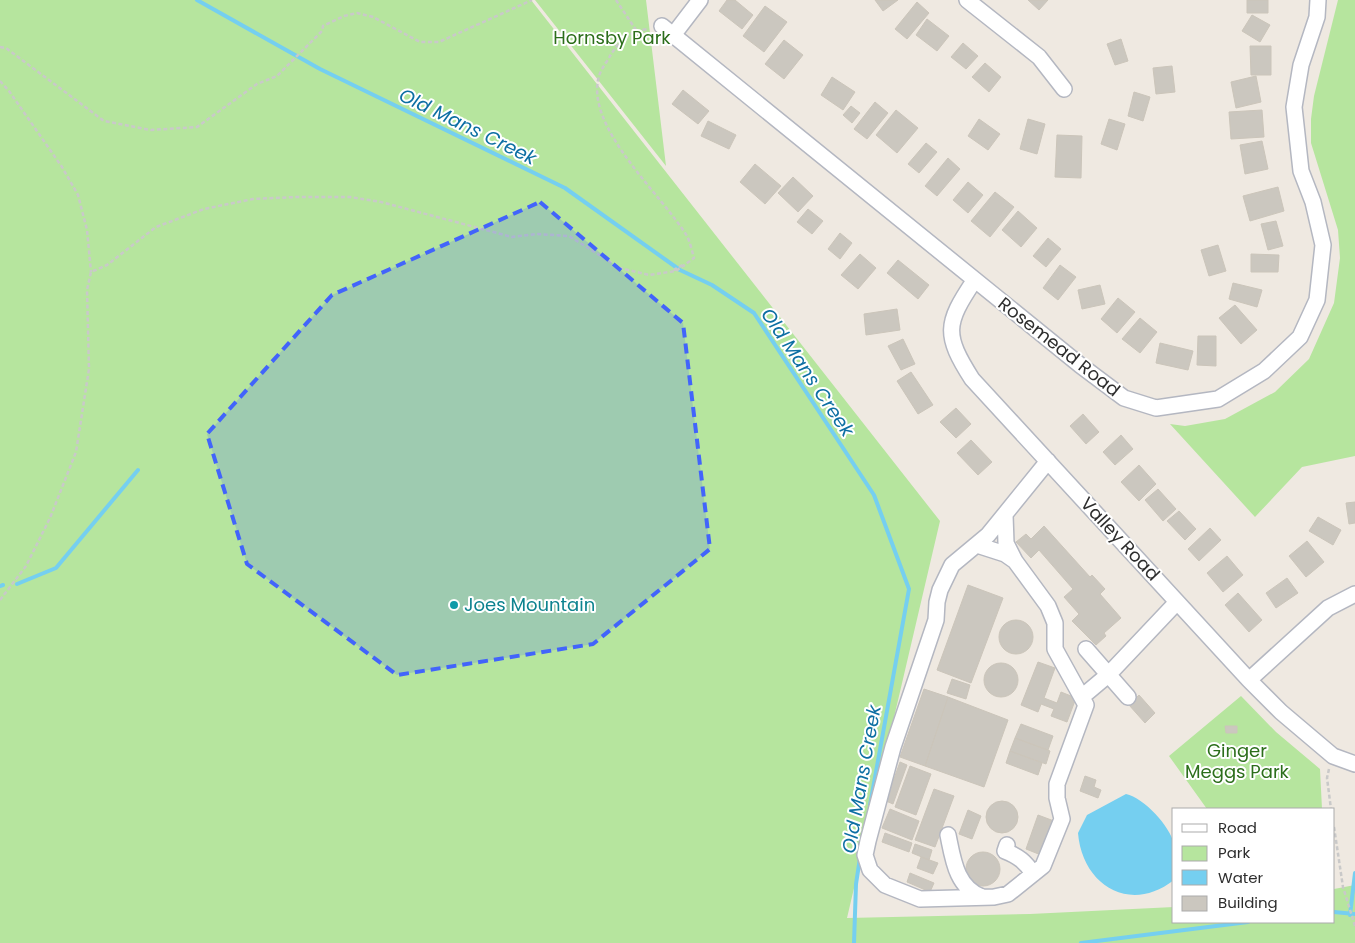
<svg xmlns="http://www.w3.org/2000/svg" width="1355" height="943" viewBox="0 0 1355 943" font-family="Poppins,sans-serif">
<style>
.green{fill:#b6e59e}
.water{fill:#75cff0}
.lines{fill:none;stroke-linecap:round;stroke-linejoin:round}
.stream{stroke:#75cff0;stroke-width:4}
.building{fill:#cbc7bf;stroke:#cbc5ba}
.minor-casing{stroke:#b4b7c1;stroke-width:18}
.path{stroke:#c9c9c9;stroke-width:2.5;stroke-dasharray:4 2.5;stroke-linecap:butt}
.minor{stroke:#fff;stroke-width:15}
.marked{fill:#4264fb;fill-opacity:0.2;stroke:#4264fb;stroke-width:4;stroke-dasharray:10 6;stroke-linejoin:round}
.culture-dot{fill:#0f9aa8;stroke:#fff;stroke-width:2}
.labels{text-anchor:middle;stroke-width:4;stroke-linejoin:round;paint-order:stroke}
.park-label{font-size:18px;fill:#2c6e1b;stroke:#fff}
.street-label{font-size:18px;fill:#2e2e2e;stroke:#fff}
.culture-label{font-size:18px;fill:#0d838f;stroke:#fff;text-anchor:start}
.water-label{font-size:19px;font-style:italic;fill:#0d6fa3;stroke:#fff}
</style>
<rect width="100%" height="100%" fill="#efe9e1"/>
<path class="green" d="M0 0H531L940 521 847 918 1030 914 1174 907V922H1334V889L1355 885V943H0Z
M535 0H646L666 166Z
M1338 0H1355V456L1302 467 1255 517 1170 424 1185 426 1225 419 1275 392 1309 359 1334 303 1340 258 1338 230 1311 143V119L1314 96Z
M1241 696 1276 732 1320 769 1322 809H1207L1169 756Z"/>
<path class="water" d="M1126 794C1144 798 1170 826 1174 844 1176 855 1174 869 1174 880 1129 915 1082 884 1078 833L1087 815Z"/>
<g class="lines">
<path class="stream" d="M197 0 320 69 565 188 680 270 712 285 754 313 874 495 909 589 870 805
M17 584 56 568 138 470
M0 586 3 585
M1334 912 1355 914
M1350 915 1355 873
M854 943 856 884 860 858
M1081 943 1248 922"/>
</g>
<path class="building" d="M727 0H735L753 15 742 29 719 11Z
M875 0H898L883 11Z
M1028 0H1048L1039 10Z
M1247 0H1268V13H1247Z
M917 2 929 13 907 39 895 29Z
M765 6 787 22 764 52 743 36Z
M1252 15 1270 25 1260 42 1242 31Z
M927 19 949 36 937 51 916 35Z
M1121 39 1128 61 1115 65 1107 44Z
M784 40 803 55 784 79 765 64Z
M963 43 978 56 966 69 951 57Z
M1250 46H1271V75H1251Z
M985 63 1001 77 989 92 972 77Z
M1172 66 1175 92 1156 94 1153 68Z
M1256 76 1261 102 1236 108 1231 82Z
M832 77 855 92 843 110 821 95Z
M683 90 709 111 698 124 672 104Z
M1134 92 1150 97 1143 121 1128 116Z
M875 102 888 113 867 139 854 129Z
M851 106 860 113 852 123 843 115Z
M896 110 918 128 897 153 876 135Z
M1262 110 1264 137 1231 139 1229 112Z
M979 119 1000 134 988 150 968 136Z
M1028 119 1045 124 1037 154 1020 149Z
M1109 119 1125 124 1117 150 1101 144Z
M708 121 736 135 729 149 701 136Z
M1057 135 1082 136 1081 178 1055 177Z
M1262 141 1268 169 1245 174 1240 145Z
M926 143 937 152 919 173 908 164Z
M948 158 960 169 937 196 925 186Z
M755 164 781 186 765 204 740 182Z
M793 177 813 196 798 212 778 193Z
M968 182 983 195 968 213 953 200Z
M1278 187 1284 211 1250 221 1243 196Z
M995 192 1014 207 990 237 971 221Z
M808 209 823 221 812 234 797 222Z
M1018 211 1037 228 1021 247 1002 230Z
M1276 221 1283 246 1268 250 1261 224Z
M840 233 852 243 840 259 828 249Z
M1048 238 1061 249 1046 267 1033 256Z
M1218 245 1226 271 1209 276 1201 250Z
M860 254 876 268 858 289 841 275Z
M1251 254 1279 255 1278 272H1251Z
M898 260 929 285 918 299 887 273Z
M1060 265 1076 277 1058 300 1043 288Z
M1233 283 1262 290 1257 307 1229 299Z
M1100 285 1105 304 1082 309 1078 290Z
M1118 298 1135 312 1117 333 1101 319Z
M1235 305 1257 330 1241 344 1219 318Z
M897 309 900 330 866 335 864 314Z
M1140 318 1157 332 1140 353 1122 339Z
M1198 336H1216V366L1197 365Z
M903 339 915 364 901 370 888 346Z
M1160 343 1193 351 1188 370 1156 363Z
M911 372 933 405 918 414 897 381Z
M956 408 971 424 956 438 940 422Z
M1083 414 1099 432 1086 444 1070 426Z
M1121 435 1133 449 1115 465 1103 452Z
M971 440 992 462 978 475 957 453Z
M1139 465 1156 484 1139 501 1121 482Z
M1158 489 1176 509 1163 521 1145 500Z
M1355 502V523L1349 524 1346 503Z
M1179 511 1196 529 1185 540 1167 521Z
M1318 517 1341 530 1333 545 1309 531Z
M1044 526 1090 577 1092 575 1105 589 1100 594 1121 618 1104 633 1106 636 1096 645 1072 621 1079 614 1064 597 1073 589 1039 550 1031 558 1016 542 1026 534 1031 539Z
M1210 528 1221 540 1199 561 1188 549Z
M1307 541 1324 562 1306 577 1289 556Z
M1227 556 1243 575 1223 592 1207 573Z
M1287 578 1298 593 1276 608 1266 593Z
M968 585 1003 598 971 683 937 670Z
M1238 593 1262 620 1249 632 1225 605Z
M999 637a17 17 0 1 1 34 0a17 17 0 1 1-34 0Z
M1038 662 1055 668 1044 698 1057 703 1061 692 1076 698 1067 722 1051 716 1054 709 1041 704 1038 712 1021 705Z
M984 680a17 17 0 1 1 34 0a17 17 0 1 1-34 0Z
M952 679 970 685 966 699 947 693Z
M924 689 948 697 925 766 900 757Z
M1139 695 1155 713 1145 723 1129 705Z
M948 697 1008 720 984 787 925 766Z
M1021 724 1053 736 1048 750 1015 738Z
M1225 726H1237V733H1226Z
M1015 738 1050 751 1046 764 1010 751Z
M1010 751 1042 763 1038 775 1006 763Z
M900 762 907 765 893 804 886 801Z
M910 766 931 774 916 815 895 807Z
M1085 776 1096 780 1094 787 1101 790 1098 798 1080 791Z
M934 789 954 796 935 847 915 840Z
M986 817a16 16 0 1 1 32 0a16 16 0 1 1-32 0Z
M890 809 919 821 912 840 882 828Z
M968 810 981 816 972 839 959 834Z
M1038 815 1054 821 1041 855 1026 849Z
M885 833 912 843 909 852 882 842Z
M915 844 932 850 929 860 912 853Z
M966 869a17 17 0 1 1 34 0a17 17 0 1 1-34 0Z
M921 857 938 863 933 874 917 868Z
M910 873 934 883 930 892 907 882Z"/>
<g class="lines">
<g class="minor-casing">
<path id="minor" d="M967 0 1039 57 1064 89
M662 26 1080 365 1124 398 1156 408 1218 399 1264 371 1300 337 1317 300 1323 245 1313 202 1301 171 1294 107 1301 65 1317 17 1318 0
M674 34 700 0
M974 281C945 324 944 335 972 379L1249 680 1281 712 1333 756 1355 764
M1005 515 1006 543 1015 561 1048 606 1055 623V649L1086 705 1057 784V798L1062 819 1043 866 1008 894 994 897 920 899 885 885 870 870 865 855 868 841 893 747 936 620 937 602 940 590 952 565 988 535 1048 461
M977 545 1005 554 1015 561
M1086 649 1128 697
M1249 680 1328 608 1355 594
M1083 696 1108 675 1177 602
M948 835C953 859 956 887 982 897
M1007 845 1005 851C1018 856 1026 862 1033 874"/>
</g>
<path class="path" d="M616 0 636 30
M0 47 6 48 104 121 151 130 197 127 257 84 277 76 322 31 323 26 344 16 357 13 373 17 420 42H439L532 0
M0 81 9 91 62 167 78 195 87 230 91 272
M675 271V269L683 265 684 267
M0 600 26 566 50 518 76 452 89 369 87 290 91 272 107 265 156 227 204 209 253 199 297 197H350L381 202 512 237 537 234 569 236 620 268 649 275 676 271 694 258C692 251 690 242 687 236 662 195 584 127 599 76 601 69 607 62 610 56 619 41 630 31 648 29
M1329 769 1327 778 1331 809
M1334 827 1343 887 1355 926"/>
<use href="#minor" class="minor"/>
</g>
<path class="marked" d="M540 202 683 323 710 549 593 644 397 675 247 564 207 434 332 295Z"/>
<circle class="culture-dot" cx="454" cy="605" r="5"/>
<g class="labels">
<g class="park-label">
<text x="612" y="44">Hornsby Park</text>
<text x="1237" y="757">Ginger<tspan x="1237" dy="21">Meggs Park</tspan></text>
</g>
<g class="street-label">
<text transform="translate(1059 347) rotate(38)" y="6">Rosemead Road</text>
<text transform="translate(1120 539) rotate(47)" y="6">Valley Road</text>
</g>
<g class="culture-label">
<text x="464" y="611">Joes Mountain</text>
</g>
<g class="water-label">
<text transform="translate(468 126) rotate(26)" y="7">Old Mans Creek</text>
<text transform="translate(808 372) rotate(56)" y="7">Old Mans Creek</text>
<text transform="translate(861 779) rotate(-80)" y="7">Old Mans Creek</text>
</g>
</g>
<rect x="1172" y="808" width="162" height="115" fill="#ffffff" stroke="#ababab"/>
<rect x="1182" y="824" width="25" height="8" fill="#ffffff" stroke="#ababab"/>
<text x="1218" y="833" font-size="15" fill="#2e2e2e">Road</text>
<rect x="1182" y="846" width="25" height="15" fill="#b6e59e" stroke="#ababab"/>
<text x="1218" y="858" font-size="15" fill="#2e2e2e">Park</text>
<rect x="1182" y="870" width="25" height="15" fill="#75cff0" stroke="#ababab"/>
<text x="1218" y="883" font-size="15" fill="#2e2e2e">Water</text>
<rect x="1182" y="896" width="25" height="15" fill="#cbc7bf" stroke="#ababab"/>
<text x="1218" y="908" font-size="15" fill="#2e2e2e">Building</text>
</svg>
